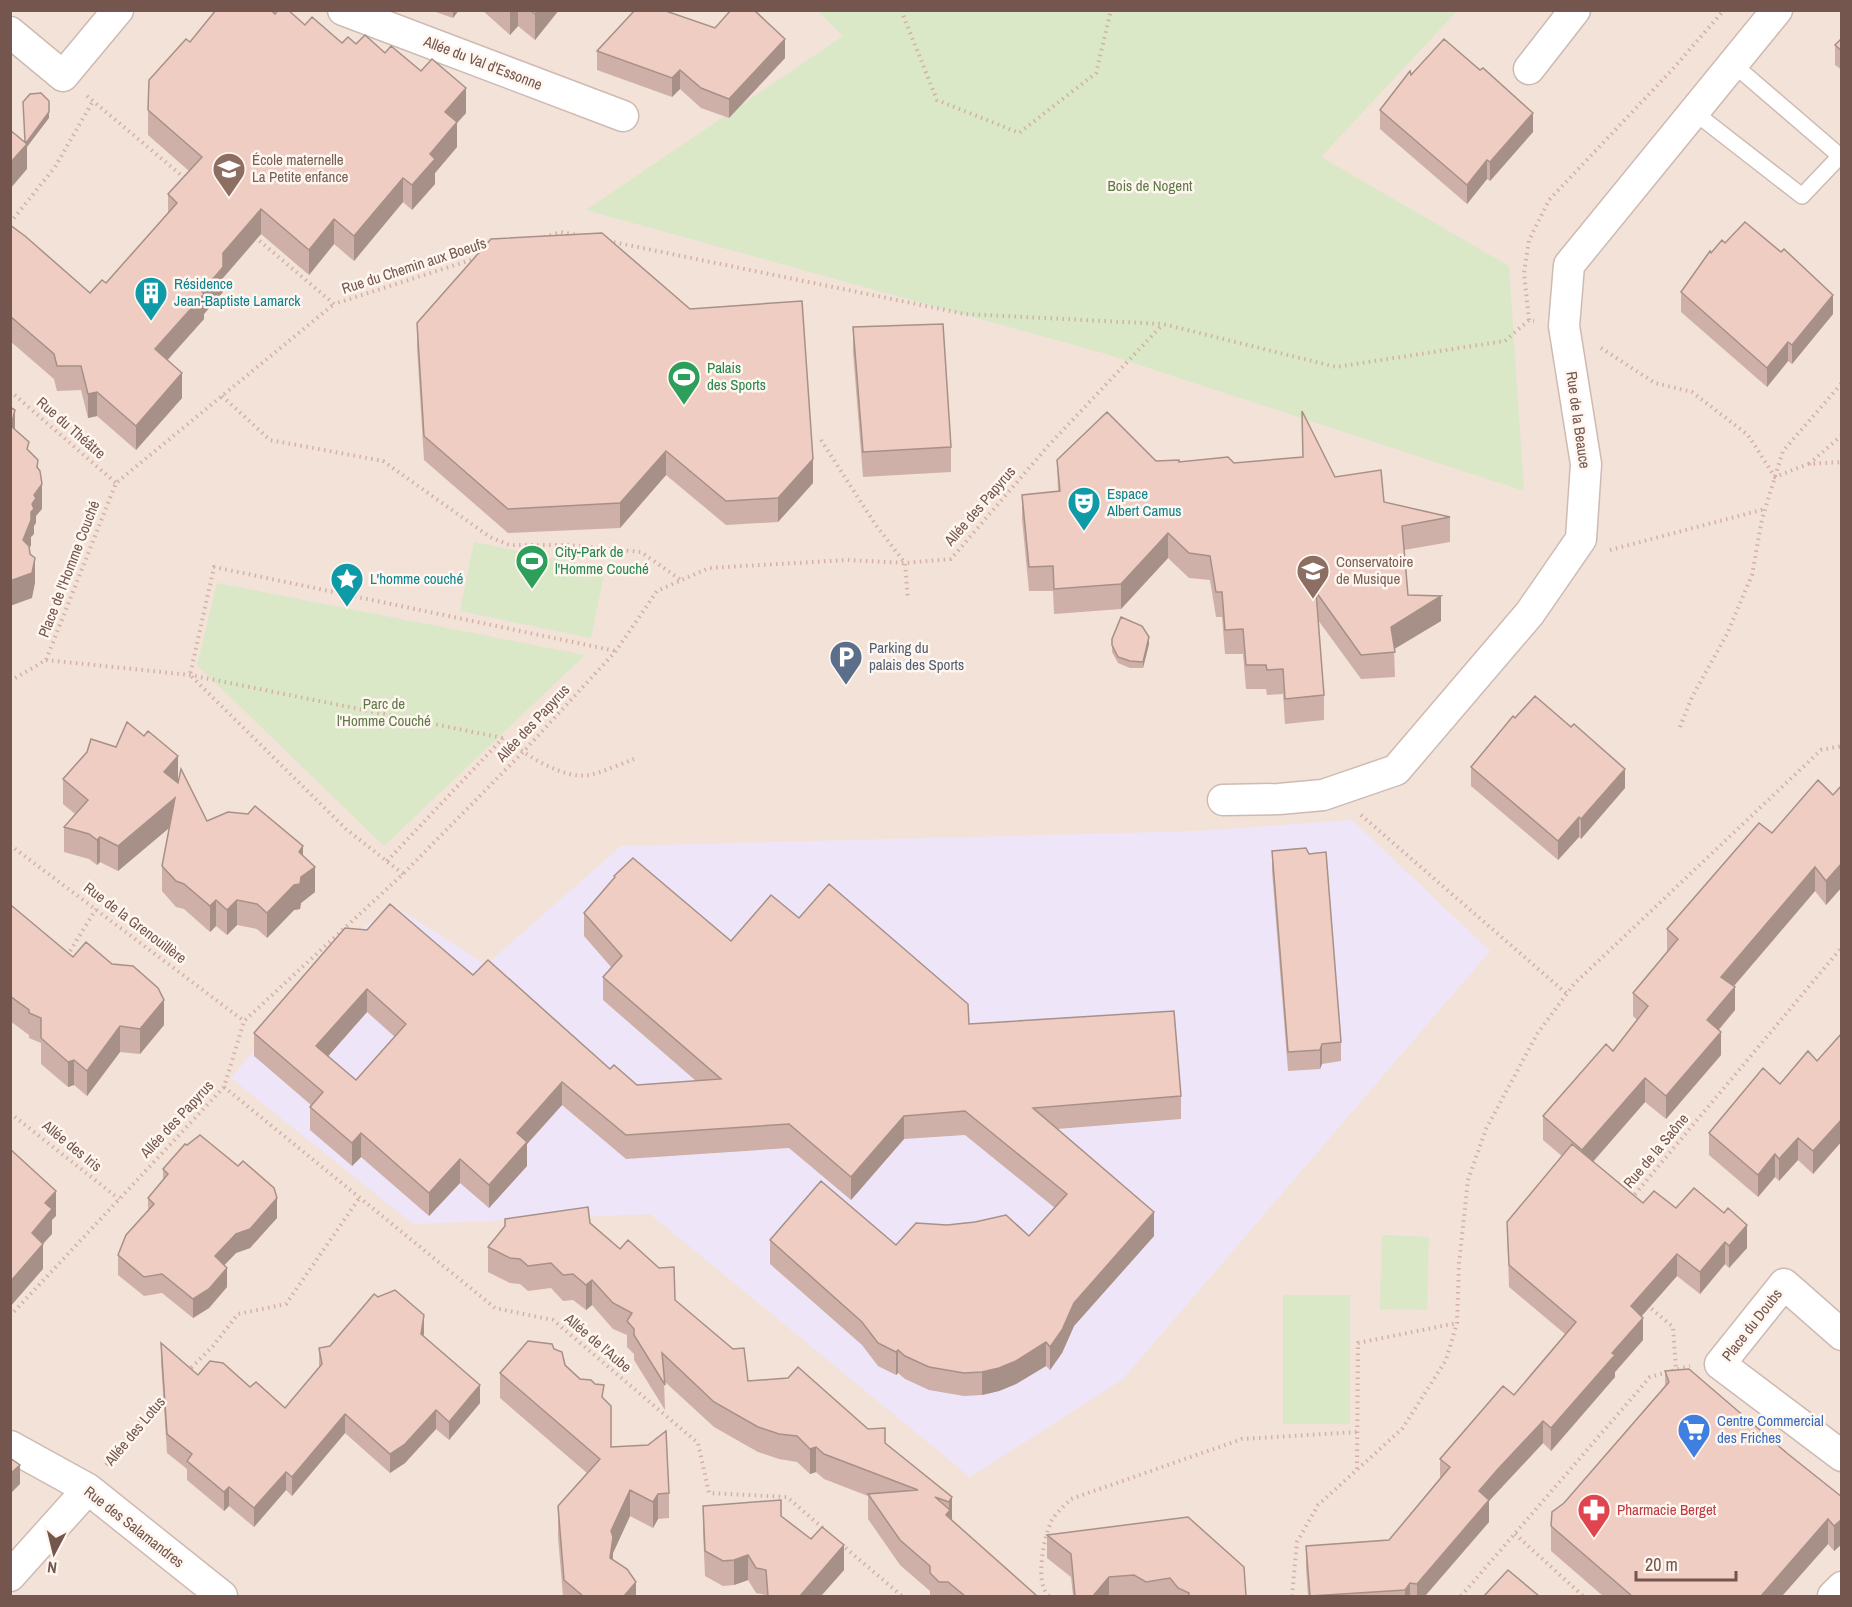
<svg xmlns="http://www.w3.org/2000/svg" width="1852" height="1607" viewBox="0 0 1852 1607" font-family="'Archivo Narrow',sans-serif">
<style>
.residential{fill:#f2e2d8}
.education{fill:#eee6f8}
.green{fill:#dae8c8}
.lines{fill:none;stroke-linecap:round;stroke-linejoin:round}
.lane-casing{stroke:#cfbab2;stroke-width:18}
.street-casing{stroke:#cfbab2;stroke-width:33}
.path{stroke:#d4b0a5;stroke-width:4;stroke-dasharray:1.5 4.5;stroke-linecap:butt}
.lane{stroke:#fff;stroke-width:15}
.street{stroke:#fff;stroke-width:30}
.wall{fill:#ceb0a8;fill-rule:evenodd}
.shaded-wall{fill:#a79088}
.building{fill:#efcdc3;stroke:#a79088;stroke-width:1.5;fill-rule:evenodd}
.labels{text-anchor:middle;stroke-width:5;stroke-linejoin:round;paint-order:stroke}
.street-label{font-size:15px;fill:#74564e;stroke:#fef6ef}
.education-label{font-size:15px;fill:#785e54;stroke:#fef6ef;text-anchor:start}
.park-label{font-size:15px;fill:#5e7947;stroke:#fef6ef}
.culture-label{font-size:15px;fill:#0d838f;stroke:#fef6ef;text-anchor:start}
.leisure-label{font-size:15px;fill:#27864d;stroke:#fef6ef;text-anchor:start}
.service-label{font-size:15px;fill:#4e5e75;stroke:#fef6ef;text-anchor:start}
.shop-label{font-size:15px;fill:#366cbe;stroke:#fef6ef;text-anchor:start}
.health-label{font-size:15px;fill:#be3a42;stroke:#fef6ef;text-anchor:start}
</style>
<rect width="100%" height="100%" fill="#fbf1e9"/>
<path class="residential" d="M11 11H1841V1596H11Z"/>
<path class="education" d="M1352 820 1490 951 1122 1380 970 1477 650 1214 413 1224 231 1078 350 936 396 907 486 965 621 846 1197 831Z"/>
<path class="green" d="M818 11H1457L1321 157 1509 266 1524 491 1103 353 586 210 843 36Z
M474 542 605 569 591 638 460 611Z
M217 583 585 655 384 846 197 665Z
M1382 1235 1429 1237 1427 1310 1380 1309Z
M1283 1295H1350V1424H1283Z"/>
<g class="lines">
<g class="lane-casing">
<path id="lane" d="M1694 112 1802 196 1840 156 1733 64"/>
</g>
<g class="street-casing">
<path id="street" d="M343 10 623 116
M10 32 63 76 118 10
M1529 69 1575 10
M1223 800 1279 799 1323 795 1396 770 1530 613 1581 539 1586 464 1564 326 1569 265 1777 10
M1842 1335 1784 1284 1720 1364 1842 1456
M10 1446 88 1489 222 1596
M10 1576 88 1489
M1833 1596 1842 1587"/>
</g>
<path class="path" d="M904 10 903 15 937 100 1019 133 1096 73 1111 10
M87 96 187 180
M10 223 55 167 93 101
M255 237 334 304 477 258
M544 237 561 232 577 235
M608 241 965 314 1163 324 1336 367 1505 341 1529 320 1534 321
M1529 320 1524 273 1529 240 1549 200 1671 71 1724 10
M1601 348 1655 383 1692 392 1748 435 1775 477 1808 464 1842 462
M10 391 116 483
M222 396 270 440 383 461 490 537 509 545H568L641 552 681 580
M821 440 875 524 905 563 908 600
M1809 464 1842 435
M1610 550 1765 509
M46 660 190 675 503 738C524 753 562 780 589 775 604 772 620 764 634 759
M10 681 46 660 116 483 334 304
M1680 727 1692 697 1727 634 1752 575 1762 519 1783 451 1842 383
M1361 815 1567 994
M10 845 244 1021
M387 861 503 738
M403 874 346 829 190 675 214 567 616 651
M67 956 96 909
M224 1087 495 1308 553 1320 698 1443 709 1493 787 1497 824 1529
M10 1113 119 1199
M1631 1199 1842 947
M1647 1305 1673 1327 1676 1370
M10 1316 224 1087 244 1021 403 874 523 752 616 651 657 591 709 568 847 560 905 563 951 559 1048 446 1163 324
M187 1372 213 1346 238 1314 286 1304 360 1197
M106 1465 137 1425 166 1395
M1357 1469 1358 1343 1457 1323
M1515 1534 1583 1596
M841 1544 902 1596
M1049 1596C1034 1584 1044 1535 1052 1520 1057 1512 1065 1505 1071 1499L1242 1439 1357 1432
M1292 1596 1297 1542 1318 1505 1402 1429 1446 1360 1457 1323 1459 1263 1468 1180 1486 1129 1537 1034 1574 984 1821 750 1842 746
M1461 1596 1650 1377 1690 1366"/>
<use href="#lane" class="lane"/>
<use href="#street" class="street"/>
</g>
<path class="wall" d="M430 10H459L453 18Z
M482 10H559L535 40 518 26 510 35Z
M275 14 305 25 342 43 356 44 385 53 466 113 457 123V147L435 173V184L412 210 403 202 354 261 334 244 309 275 261 234 223 278V292L204 314V319L167 360 182 398 136 450 97 416 88 418 81 390 57 391 54 379 10 341V225L90 293 106 283 168 213V194L189 171 148 135V110L190 42Z
M715 28 785 58 729 118 701 108 680 89 672 97 597 70V51Z
M1842 38V70L1835 65V45Z
M1411 75 1533 132 1490 181 1487 179 1467 204 1380 129V110Z
M1725 243 1833 314 1792 364 1788 361 1767 387 1681 312V292L1711 253Z
M417 323 813 483 778 522 726 525 666 475 620 528 508 533 424 460 417 347Z
M853 327 951 447V472L863 477 853 352Z
M1302 411 1335 477 1384 502 1450 517V542L1404 550 1408 595 1441 621 1394 649 1395 677 1361 679 1318 620 1324 695V720L1285 724 1283 694 1267 695 1266 689H1246L1243 654H1225L1222 617H1216L1210 580 1189 578 1168 558 1121 609 1054 614 1053 591H1029L1022 519V495L1058 492 1057 460 1156 461 1234 463 1303 458Z
M1112 639 1149 644 1143 668H1130L1118 663 1112 652Z
M1515 718 1625 788 1581 839 1579 837 1558 860 1471 786V767Z
M144 736 178 781 177 782 207 821 303 856 315 892 301 903 300 909 294 910 267 938 257 929 237 925 227 935 216 926 210 932 184 909 176 907 162 891V866L169 828 118 871 100 862 97 865 89 859 64 852V827L75 814 63 804V779L116 747Z
M1842 785V887L1826 905 1815 891 1734 986 1735 1010 1719 1030 1721 1055 1666 1119 1645 1102 1593 1162 1643 1203 1676 1208 1747 1248 1729 1268 1725 1264 1700 1294 1677 1276 1641 1317 1643 1340 1615 1372V1377L1551 1451 1543 1443 1498 1491 1489 1501V1522L1425 1596H1308L1306 1568V1546L1389 1540 1440 1478V1459L1514 1395 1565 1334 1509 1287 1507 1222 1562 1156 1543 1140V1116L1613 1051 1637 1020 1633 1016V993L1667 952V929L1772 833 1833 795Z
M1272 851 1341 1042V1061L1322 1064 1320 1069 1288 1071 1272 871Z
M614 876 731 941 799 918 969 1024 1181 1096V1119L1057 1129 1154 1236 1074 1326 1062 1353 1050 1370 1046 1366 1016 1384 999 1391 982 1395 964 1396 929 1390 905 1379 898 1373 896 1375 878 1366 862 1345 770 1264V1240L896 1245 1029 1236 1055 1208 965 1135 904 1139 851 1200 789 1148 626 1159 562 1105 527 1144V1166L489 1208 460 1183 429 1216 361 1157 352 1166 310 1130V1107L311 1105 254 1056V1033L345 928 473 975 610 1069 637 1085 696 1081 603 1000V977L611 967 584 936V913L614 878ZM367 1012 395 1037 356 1080 328 1056Z
M10 907 73 957 164 1025 140 1054 120 1052 87 1096 74 1085 68 1087 41 1064V1043L29 1038V1035L10 1021Z
M1842 1033V1141L1813 1174 1798 1160 1779 1181 1775 1177 1758 1197 1709 1155V1133L1780 1084 1817 1061Z
M163 1169 277 1218 250 1248 236 1253 224 1265 227 1287 209 1308 193 1318 162 1293 144 1296 118 1275V1255L148 1210V1198L163 1180Z
M590 1223 675 1300 748 1381 868 1429 952 1497V1521L1037 1596H930V1591L900 1565 868 1519V1496L824 1479 816 1472 810 1474 797 1462 779 1459 758 1452 714 1427 664 1381 665 1410 634 1360V1354L627 1347V1335L613 1329 592 1305 586 1310 573 1300 563 1301 551 1288 528 1291 520 1284 510 1283 488 1272V1247Z
M424 1333 423 1336 480 1403 449 1440 436 1429 405 1463 390 1473 345 1433 292 1496 286 1490 254 1527 229 1506 224 1511 187 1480V1469L167 1453 161 1362V1343L198 1375 250 1387 285 1408 319 1368V1348Z
M554 1349 565 1365 604 1399 611 1447 669 1493V1518L658 1519 653 1528 630 1516 613 1553V1560L636 1596H563L558 1537V1506L587 1473 500 1398V1373Z
M1665 1371 1788 1454 1842 1497V1544L1834 1551 1828 1544 1782 1596H1603L1551 1551V1526L1564 1503 1665 1386Z
M703 1506 781 1516 844 1570 821 1596H766V1595L756 1593 748 1580 734 1585 723 1586 705 1576 703 1531Z
M1047 1535 1246 1596H1073L1071 1577 1047 1558Z"/>
<path class="shaded-wall" d="M453 10H459L453 18Z
M510 10H518V26L510 35Z
M538 10H559L535 40V14Z
M785 39V58L729 118V99Z
M680 70V89L672 97V78Z
M466 88V113L457 123V147L435 173V184L412 210V185L430 154 445 112Z
M49 112V118L27 147V169L10 189V163Z
M1533 113V132L1490 181V162Z
M1487 160V179L1467 204V185Z
M403 178V202L354 261V236Z
M261 209V234L223 278V253Z
M334 219V244L309 275V250Z
M223 267V292L204 314V319L155 374V349Z
M1833 295V314L1792 364V345Z
M1788 342V361L1767 387V368Z
M182 373V398L136 450V426Z
M97 392V416L88 418V394Z
M15 410V435L11 426Z
M666 451V475L620 528V503Z
M813 459V483L778 522V498Z
M38 460V485L42 484V509L36 516V523L34 526V534L31 537V545L23 565V540L34 495Z
M1168 533V558L1121 609V584Z
M35 558V583L32 598 10 606V581Z
M1441 596V621L1391 651V627Z
M1149 637V644L1143 668V662Z
M178 756V781L164 797V772Z
M1625 769V788L1581 839V819Z
M175 798V823L118 871V846Z
M1579 817V837L1558 860V841Z
M100 837V862L97 865V840Z
M303 846V871L299 852Z
M1842 863V887L1826 905V881Z
M315 867V892L301 903 300 909 294 910 267 938V913L301 877Z
M1815 867V891L1721 1001V977Z
M216 900V926L210 932V906Z
M237 900V925L227 935V910Z
M1735 987V1010L1707 1043V1020Z
M367 989V1012L316 1070V1046Z
M164 1000V1025L140 1054V1029Z
M120 1026V1052L87 1096V1071Z
M1721 1032V1055L1666 1119V1096Z
M1322 1044V1064L1320 1069V1050Z
M74 1060V1085L68 1087V1062Z
M1645 1078V1102L1582 1174V1150Z
M562 1082V1105L527 1144V1166L489 1208V1185L517 1133Z
M904 1116V1139L851 1200V1177Z
M1842 1119V1141L1813 1174V1151Z
M361 1133V1157L352 1166V1143Z
M1798 1138V1160L1779 1181V1159Z
M1775 1154V1177L1758 1197V1175Z
M460 1159V1183L429 1216V1193Z
M56 1191V1216L52 1220V1234L43 1244V1269L10 1307V1282L45 1203Z
M277 1198V1218L250 1248 236 1253 215 1275V1256L236 1234Z
M1154 1212V1236L1074 1326 1062 1353 1050 1370V1347L1074 1303Z
M1747 1225V1248L1729 1268V1246Z
M1725 1242V1264L1700 1294V1272Z
M1677 1254V1276L1631 1328V1306Z
M227 1268V1287L209 1308 193 1318V1299Z
M592 1280V1305L586 1310V1285Z
M424 1315V1333L421 1353V1334Z
M1643 1318V1340L1615 1372V1377L1551 1451V1428L1612 1353Z
M1046 1342V1366L1016 1384 999 1391 982 1395V1372Z
M898 1350V1373L896 1375V1352Z
M480 1385V1403L449 1440V1422Z
M436 1410V1429L405 1463 390 1473V1454Z
M345 1414V1433L292 1496V1477Z
M1543 1421V1443L1489 1501V1522L1425 1596H1417V1584L1479 1491 1498 1469Z
M816 1447V1472L810 1474V1449Z
M20 1465V1484L10 1494V1474Z
M286 1472V1490L254 1527V1508Z
M229 1487V1506L224 1511V1492Z
M630 1490V1516L613 1553V1562L610 1558 611 1531Z
M658 1494V1519L653 1528V1502Z
M952 1497V1522L946 1515 949 1511V1502Z
M1828 1519V1544L1782 1596H1761Z
M1842 1519V1544L1834 1551V1526Z
M844 1545V1570L821 1596H800Z
M748 1555V1580L734 1585V1560Z
M1109 1577V1596H1093Z
M636 1582V1596H624Z
M1410 1583V1596H1405V1590Z"/>
<path class="building" d="M216 10H271L275 14 278 10H288L305 25 312 17 342 43 348 37 356 44 365 35 385 53 391 46 421 71 432 59 466 88 445 112 457 122 430 154 435 159 412 185 403 178 354 236 334 219 309 250 261 209 223 253V267L202 292 204 294 155 349 182 373 136 426 97 392 88 394 81 366H57L54 354 10 316V225L25 236 90 293 102 280 106 283 177 203 168 194 202 157 148 110 149 80 186 39 190 42Z
M530 10H538L535 14Z
M635 10H663L715 28 731 10H754L785 39 729 99 701 88 680 70 672 78 597 51Z
M1842 38V51L1835 45Z
M1444 39 1480 70 1483 68 1533 113 1490 162 1487 160 1467 185 1380 110 1410 71 1411 75Z
M41 93 49 101V112L26 143 25 141 23 102 30 94Z
M10 130 27 144 10 163Z
M1745 222 1781 252 1784 249 1833 295 1792 345 1788 342 1767 368 1681 292 1710 251 1711 253 1722 240 1725 243Z
M602 233 690 309 802 301 813 459 778 498 726 501 666 451 620 503 508 509 424 436 417 323 491 239Z
M943 324 951 447 863 452 853 327Z
M10 407 15 410 11 426 29 442 27 449 38 460 37 467 40 471 42 484 34 495 36 498 32 504 34 509 31 512V520L23 540 29 546 30 554 35 558 32 573 10 581Z
M1302 411 1335 477 1381 470 1384 502 1450 517 1402 526 1408 595 1441 596 1391 627 1395 652 1361 655 1316 592 1324 695 1285 699 1283 669 1267 670 1266 665H1246L1243 629 1225 630 1222 592H1216L1210 556 1189 553 1168 533 1121 584 1054 589 1053 566 1029 567 1022 495 1060 491 1057 460 1107 412 1156 461 1179 460V462L1228 457 1234 463 1303 457Z
M1121 617 1142 626 1149 637 1143 662 1130 661 1118 657 1112 645V639Z
M1535 696 1571 727 1574 724 1625 769 1581 819 1579 817 1558 841 1471 767 1513 716 1515 718Z
M127 722 144 736 148 731 178 756 164 772 178 783 181 769 207 821 228 812 248 814 255 806 303 846 299 852 315 867 301 877 300 884 294 885 267 913 257 904 237 900 227 910 216 900 210 906 184 884 176 881 162 866 175 798 118 846 100 837 97 840 89 834 64 827 88 800 63 779 87 752 91 739 116 747Z
M1818 780 1833 795 1842 785V863L1826 881 1815 867 1721 977 1735 987 1707 1020 1721 1032 1666 1096 1645 1078 1582 1150 1543 1116 1606 1044 1613 1051 1648 1006 1633 993 1678 939 1667 929 1759 823 1772 833Z
M1306 848 1309 854 1326 852 1341 1042 1322 1044 1320 1050 1288 1052 1272 851Z
M633 858 731 941 771 895 799 918 829 884 968 1004 969 1024 1174 1011 1181 1096 1033 1108 1154 1212 1074 1303 1062 1330 1050 1347 1046 1342 1016 1361 999 1368 982 1372 964 1373 929 1367 905 1356 898 1350 896 1352 878 1343 862 1322 770 1240 821 1181 896 1245 916 1223 947 1225 975 1222 1006 1215 1029 1236 1067 1194 965 1111 904 1116 851 1177 789 1124 626 1135 562 1082 517 1133 527 1142 489 1185 460 1159 429 1193 361 1133 352 1143 310 1107 323 1092 254 1033 345 928 367 930 390 904 473 975 488 960 610 1069 614 1065 637 1085 721 1079 603 977 622 956 584 913 615 877 614 876ZM367 989 406 1024 356 1080 316 1046Z
M12 906 73 957 86 942 112 964 133 966 158 988 164 1000 140 1029 120 1026 87 1071 74 1060 68 1062 41 1038V1018L29 1013V1010L10 996V907Z
M1842 1033V1119L1813 1151 1798 1138 1779 1159 1775 1154 1758 1175 1709 1133 1763 1068 1780 1084 1808 1051 1817 1061Z
M200 1135 238 1166 243 1161 274 1188 277 1198 250 1229 236 1234 215 1256 227 1268 209 1289 193 1299 162 1274 144 1277 118 1255 126 1235 154 1204 148 1198 168 1174 163 1169 185 1144 187 1145Z
M1572 1144 1643 1203 1654 1191 1676 1208 1694 1188 1724 1213 1728 1208 1747 1225 1729 1246 1725 1242 1700 1272 1677 1254 1631 1306 1643 1318 1612 1353 1615 1355 1551 1428 1543 1421 1498 1469 1479 1491 1489 1500 1417 1584 1410 1583 1405 1590 1310 1596 1306 1546 1389 1540 1450 1467 1440 1459 1503 1386 1514 1395 1576 1322 1509 1265 1507 1222Z
M10 1149 56 1191 45 1203 52 1209 32 1233 43 1244 10 1282Z
M588 1207 590 1223 620 1249 628 1240 659 1268 674 1267 675 1300 733 1349 744 1348 748 1381 788 1378 798 1367 868 1429 885 1428V1443L952 1497 949 1502 935 1497 950 1510 946 1515 1037 1596H965L948 1582H939L930 1573V1566L900 1540 868 1494 918 1490 824 1454 816 1447 810 1449 797 1436 779 1434 758 1427 714 1402 662 1353 665 1385 634 1335V1329L627 1321 632 1313 613 1303 592 1280 586 1285 573 1274 563 1275 551 1263 528 1266 520 1259 510 1258 488 1247 505 1226V1219Z
M395 1290 424 1315 421 1334 480 1385 449 1422 436 1410 405 1444 390 1454 345 1414 292 1477 286 1472 254 1508 229 1487 224 1492 187 1461 192 1454 167 1434 161 1343 198 1375 210 1361 223 1363 250 1387 256 1382 285 1408 322 1364 319 1348 330 1346 374 1294 378 1297Z
M528 1341 552 1344 554 1349 562 1352 565 1365 580 1379 591 1380 595 1384 604 1385 602 1397 611 1406V1447L648 1445 666 1431 669 1493 658 1494 653 1502 630 1490 611 1531 613 1537 610 1558 627 1569 636 1582 624 1596H583L564 1580 558 1506 600 1459 500 1373Z
M1689 1369 1788 1454 1842 1497V1519L1834 1526 1828 1519 1761 1596H1632L1551 1526 1552 1512 1564 1503 1669 1382 1665 1371Z
M10 1458 20 1465 10 1474Z
M781 1500V1516L811 1539 822 1527 844 1545 800 1596H768L766 1570 756 1568 748 1555 734 1560 723 1561 705 1551 703 1506Z
M1188 1517 1244 1567 1246 1596H1189V1593L1178 1588 1170 1578 1146 1582 1134 1575 1109 1577 1093 1596H1075L1071 1554 1047 1535Z
M1508 1570 1539 1596H1484Z"/>
<defs>
<g id="school-pin" transform="scale(1.725)"><path d="M0 17L-7.5 6A9.5 9.5 0 1 1 7.5 6Z" fill="#8d6e63" stroke="#fef6ef"/><path d="M0-5L7-2L0 1L-7-2ZM-4 1L0 2.5L4 1V4Q0 6-4 4Z" fill="#fff"/></g>
<g id="building-pin" transform="scale(1.725)"><path d="M0 17L-7.5 6A9.5 9.5 0 1 1 7.5 6Z" fill="#0f9aa8" stroke="#fef6ef"/><path d="M-4-6H4V6H1V3H-1V6H-4ZM-2.5-4.3h1.7v1.8h-1.7ZM.8-4.3h1.7v1.8H.8ZM-2.5-1h1.7V.8h-1.7ZM.8-1h1.7V.8H.8Z" fill="#fff"/></g>
<g id="stadium-pin" transform="scale(1.725)"><path d="M0 17L-7.5 6A9.5 9.5 0 1 1 7.5 6Z" fill="#2e9e5b" stroke="#fef6ef"/><path d="M0-5a6.5 5 0 1 0 0 10a6.5 5 0 1 0 0-10ZM-3.5-1.8h7v3.6h-7Z" fill="#fff"/></g>
<g id="theatre-pin" transform="scale(1.725)"><path d="M0 17L-7.5 6A9.5 9.5 0 1 1 7.5 6Z" fill="#0f9aa8" stroke="#fef6ef"/><path d="M-5-5.5Q0-4 5-5.5V0Q5 5 0 6Q-5 5-5 0ZM-3.3-2.5H-1v1.5H-3.3ZM1-2.5H3.3v1.5H1ZM-2.8 1Q0 5.5 2.8 1Z" fill="#fff"/></g>
<g id="sight-pin" transform="scale(1.725)"><path d="M0 17L-7.5 6A9.5 9.5 0 1 1 7.5 6Z" fill="#0f9aa8" stroke="#fef6ef"/><path d="M0-6L1.8-2.2L6-1.7L2.9 1.2L3.7 5.4L0 3.3L-3.7 5.4L-2.9 1.2L-6-1.7L-1.8-2.2Z" fill="#fff"/></g>
<g id="parking-pin" transform="scale(1.725)"><path d="M0 17L-7.5 6A9.5 9.5 0 1 1 7.5 6Z" fill="#5c6f8a" stroke="#fef6ef"/><path d="M-3.5-5.5H1a3.5 3.5 0 0 1 0 7H-1V5.5H-3.5ZM-1-3.4V-.6H.8a1.4 1.4 0 0 0 0-2.8Z" fill="#fff"/></g>
<g id="supermarket-pin" transform="scale(1.725)"><path d="M0 17L-7.5 6A9.5 9.5 0 1 1 7.5 6Z" fill="#3f7fe0" stroke="#fef6ef"/><path d="M-6-5.5h2.5l.6 2H6L4.5 2H-2.5L-4.4-4H-6ZM-1.5 3.2a1.3 1.3 0 1 0 .1 0ZM3 3.2a1.3 1.3 0 1 0 .1 0Z" fill="#fff"/></g>
<g id="pharmacy-pin" transform="scale(1.725)"><path d="M0 17L-7.5 6A9.5 9.5 0 1 1 7.5 6Z" fill="#e0444e" stroke="#fef6ef"/><path d="M-2-6h4v4h4v4h-4v4h-4v-4h-4v-4h4Z" fill="#fff"/></g>
</defs>
<g fill-rule="evenodd">
<use href="#school-pin" x="229" y="169"/>
<use href="#building-pin" x="151" y="293"/>
<use href="#stadium-pin" x="684" y="377"/>
<use href="#theatre-pin" x="1084" y="503"/>
<use href="#stadium-pin" x="532" y="561"/>
<use href="#school-pin" x="1313" y="571"/>
<use href="#sight-pin" x="347" y="579"/>
<use href="#parking-pin" x="846" y="657"/>
<use href="#supermarket-pin" x="1694" y="1430"/>
<use href="#pharmacy-pin" x="1594" y="1510"/>
</g>
<g class="labels">
<g class="street-label">
<text transform="translate(483 63) rotate(21)" y="5">Allée du Val d'Essonne</text>
<text transform="translate(414 266) rotate(-18)" y="5">Rue du Chemin aux Boeufs</text>
<text transform="translate(1578 420) rotate(82)" y="5">Rue de la Beauce</text>
<text transform="translate(71 428) rotate(41)" y="5">Rue du Théâtre</text>
<text transform="translate(980 506) rotate(-49)" y="5">Allée des Papyrus</text>
<text transform="translate(69 569) rotate(-69)" y="5">Place de l'Homme Couché</text>
<text transform="translate(533 723) rotate(-47)" y="5">Allée des Papyrus</text>
<text transform="translate(135 923) rotate(37)" y="5">Rue de la Grenouillère</text>
<text transform="translate(177 1119) rotate(-47)" y="5">Allée des Papyrus</text>
<text transform="translate(72 1146) rotate(39)" y="5">Allée des Iris</text>
<text transform="translate(1656 1151) rotate(-50)" y="5">Rue de la Saône</text>
<text transform="translate(1752 1325) rotate(-52)" y="5">Place du Doubs</text>
<text transform="translate(598 1343) rotate(40)" y="5">Allée de l'Aube</text>
<text transform="translate(135 1431) rotate(-50)" y="5">Allée des Lotus</text>
<text transform="translate(134 1527) rotate(38)" y="5">Rue des Salamandres</text>
</g>
<g class="education-label">
<text x="252" y="165">École maternelle<tspan x="252" dy="17">La Petite enfance</tspan></text>
<text x="1336" y="567">Conservatoire<tspan x="1336" dy="17">de Musique</tspan></text>
</g>
<g class="park-label">
<text x="1150" y="191">Bois de Nogent</text>
<text x="384" y="709">Parc de<tspan x="384" dy="17">l'Homme Couché</tspan></text>
</g>
<g class="culture-label">
<text x="174" y="289">Résidence<tspan x="174" dy="17">Jean-Baptiste Lamarck</tspan></text>
<text x="1107" y="499">Espace<tspan x="1107" dy="17">Albert Camus</tspan></text>
<text x="370" y="584">L'homme couché</text>
</g>
<g class="leisure-label">
<text x="707" y="373">Palais<tspan x="707" dy="17">des Sports</tspan></text>
<text x="555" y="557">City-Park de<tspan x="555" dy="17">l'Homme Couché</tspan></text>
</g>
<g class="service-label">
<text x="869" y="653">Parking du<tspan x="869" dy="17">palais des Sports</tspan></text>
</g>
<g class="shop-label">
<text x="1717" y="1426">Centre Commercial<tspan x="1717" dy="17">des Friches</tspan></text>
</g>
<g class="health-label">
<text x="1617" y="1515">Pharmacie Berget</text>
</g>
</g>
<rect width="1852" height="1607" fill="none" stroke="#74564e" stroke-width="24"/>
<g transform="translate(54 1553) rotate(187)" stroke="#fef6ef" stroke-width="4.5" paint-order="stroke">
<path d="M0-4.5L10 22L0 15L-10 22Z" fill="#74564e"/>
<text y="-9" font-size="16" font-weight="bold" text-anchor="middle" fill="#74564e">N</text>
</g>
<path d="M1636 1571v9h100v-9" fill="none" stroke="#74564e" stroke-width="3"/>
<text x="1645" y="1571" font-size="18" fill="#74564e" stroke="#fef6ef" stroke-width="4.5" paint-order="stroke">20 m</text>
</svg>
